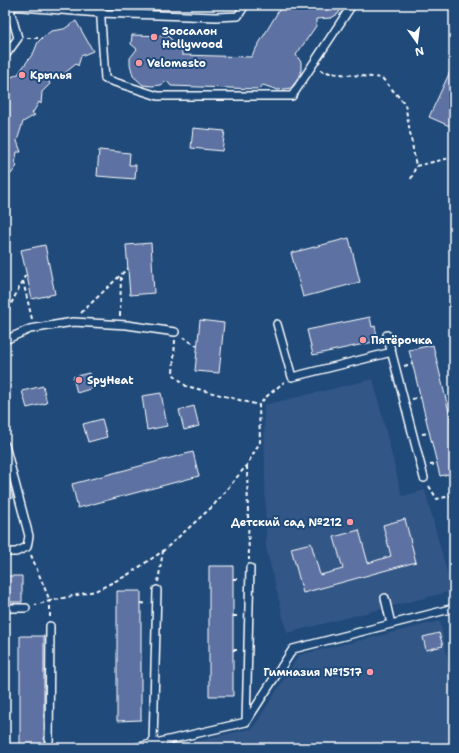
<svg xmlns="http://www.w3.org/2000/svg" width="459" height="753" viewBox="0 0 459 753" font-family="'Shantell Sans',sans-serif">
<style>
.built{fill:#325686}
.building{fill:#5d72a2;stroke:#fff}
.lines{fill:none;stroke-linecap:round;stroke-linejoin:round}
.service-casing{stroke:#fff;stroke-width:10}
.path{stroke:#fff;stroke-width:2;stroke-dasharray:4 3;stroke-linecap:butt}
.service{stroke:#1f4a7a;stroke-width:7}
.poi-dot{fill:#ff9aa2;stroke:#1f4a7a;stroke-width:1.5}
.labels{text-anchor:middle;stroke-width:4;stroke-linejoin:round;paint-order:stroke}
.poi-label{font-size:11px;font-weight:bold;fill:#fff;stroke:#1f4a7a;text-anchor:start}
</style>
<rect width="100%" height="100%" fill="#1f4a7a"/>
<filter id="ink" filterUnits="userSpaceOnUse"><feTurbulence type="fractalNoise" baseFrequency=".025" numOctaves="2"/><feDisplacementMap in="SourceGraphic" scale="8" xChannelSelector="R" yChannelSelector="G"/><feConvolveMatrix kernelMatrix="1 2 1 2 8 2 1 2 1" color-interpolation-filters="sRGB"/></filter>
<g filter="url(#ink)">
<path class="built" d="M373 379 402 496 425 490 452 591 287 633 266 548 264 405Z
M440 621 454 689V748H167L253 728 299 655Z"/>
<path class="building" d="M282 5H343L338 14 331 18 316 19V26L296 55 301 62V71L299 78 291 88 278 90 263 85 258 89 171 86 167 81 161 85 152 86 143 85 133 76 130 64V58L137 49 131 44 132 35 168 36 182 50V55L251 57Z
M76 21 93 51 81 56 78 66 76 64 66 72 68 74 53 76 49 82 50 84 42 92 41 104 39 102 32 114 35 115 23 122 17 141 21 152H17L15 164 17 166 11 174 5 176V80L18 74 34 52 38 42 42 38 51 31 64 29Z
M454 63V122L452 127 429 117Z
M193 128 225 131 222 151 191 148Z
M99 150 130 153 129 165H136L135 179 97 176Z
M349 238 360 282 303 297 291 253Z
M151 243 154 293 130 295 126 245Z
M45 245 55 294 32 299 21 250Z
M370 317 372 327 375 326 378 341 313 355 307 330Z
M200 320 224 323 219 373 195 371Z
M433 345 454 433V473L440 476 409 350Z
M89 373 93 388 77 393 73 377Z
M43 386 47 403 27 408 22 391Z
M161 393 167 426 147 430 142 396Z
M194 406 199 426 184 430 179 410Z
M102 419 107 437 88 442 83 424Z
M193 452 199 476 78 508 72 484Z
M5 466 13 498 5 500Z
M405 519 416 562 303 593 291 548 311 543 320 575 343 569 334 537 359 530 368 563 391 556 383 525Z
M209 566H233V696H209Z
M5 576H22V602H5Z
M117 591H141V720L117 721Z
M439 633 443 646 426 650 423 637Z
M20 636H44V748H20Z"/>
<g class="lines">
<g class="service-casing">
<path id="service" d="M7 5 9 6 100 13 216 17 238 16 245 5
M100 5 105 79 158 96H292L352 5
M5 56 18 38 9 6
M277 324 292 377 392 352
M387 335 424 478
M5 340 30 329 73 322 127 325 175 332
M5 445 29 536 27 547 16 552H5
M385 598 391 624
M5 608H26
M246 722 250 568
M153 743 157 590
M49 748 50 626
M134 748 246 722 293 649 454 608"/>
</g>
<path class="path" d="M27 38H42
M320 70 330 73 382 78 405 104 416 166
M411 179 416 166 454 157
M23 281 32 319
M81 313 128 268
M5 316 26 274
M120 316 121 276
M183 337 197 346
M175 340 173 374 186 386 259 405
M404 366 412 364
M412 399 421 397
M422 434 429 433
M430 465 437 464
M247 466 249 560
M429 486 437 499 454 495
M31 555 50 601 35 605
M233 579H240
M158 582 163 551
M141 603 148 604
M233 616H240
M50 617V601L95 591 126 576 163 551 213 506 247 465 260 442 259 405 266 397 284 382
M233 650H240"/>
<use href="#service" class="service"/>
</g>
</g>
<g class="poi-dot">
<circle cx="154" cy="37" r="4"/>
<circle cx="139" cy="63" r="4"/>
<circle cx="22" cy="75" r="4"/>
<circle cx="363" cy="340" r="4"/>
<circle cx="79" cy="380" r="4"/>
<circle cx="350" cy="522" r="4"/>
<circle cx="370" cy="672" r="4"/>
</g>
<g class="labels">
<g class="poi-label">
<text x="162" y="35">Зоосалон<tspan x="162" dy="13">Hollywood</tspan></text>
<text x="147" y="67">Velomesto</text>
<text x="30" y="79">Крылья</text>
<text x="371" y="344">Пятёрочка</text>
<text x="87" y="384">SpyHeat</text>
<text x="342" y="526" text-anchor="end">Детский сад №212</text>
<text x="362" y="676" text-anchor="end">Гимназия №1517</text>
</g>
</g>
<rect width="459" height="753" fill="none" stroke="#1f4a7a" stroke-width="20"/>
<rect x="10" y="10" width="439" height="733" fill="none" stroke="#fff" stroke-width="1.5" filter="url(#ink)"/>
<g transform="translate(417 42) rotate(166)" stroke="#1f4a7a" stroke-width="3" paint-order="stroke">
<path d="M0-3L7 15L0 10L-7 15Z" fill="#ffffff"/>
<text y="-6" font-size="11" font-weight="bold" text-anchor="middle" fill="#ffffff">N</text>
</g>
</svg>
